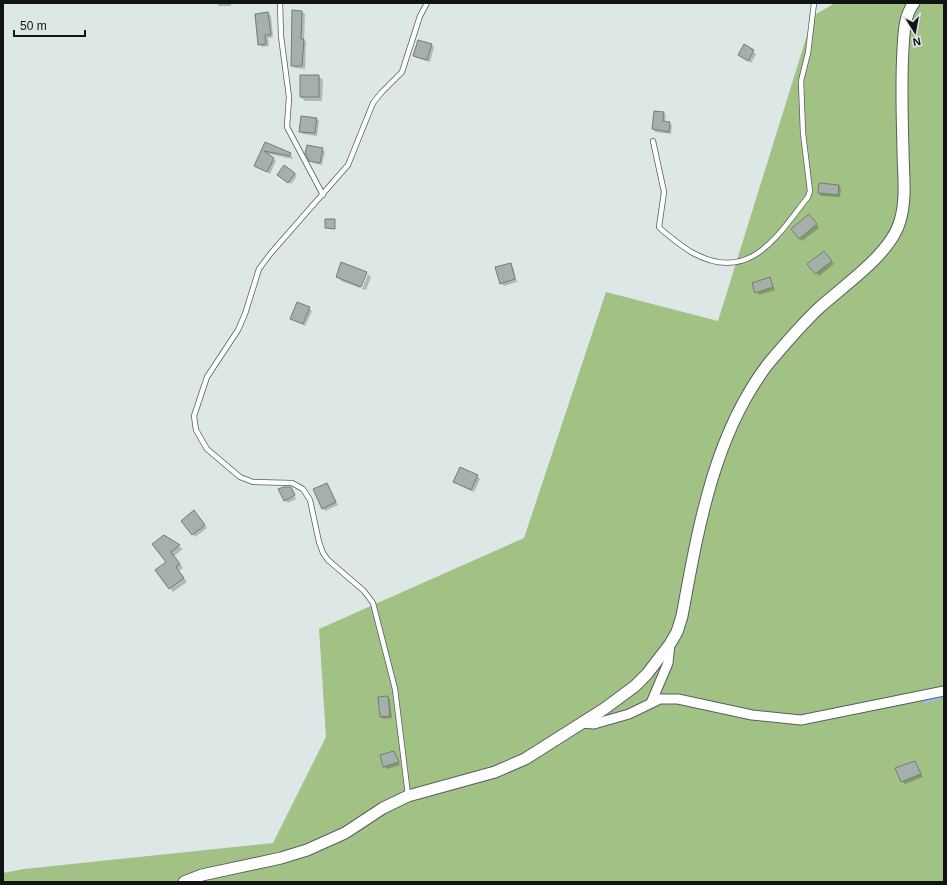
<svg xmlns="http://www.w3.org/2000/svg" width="947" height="885" viewBox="0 0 947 885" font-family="Helvetica,sans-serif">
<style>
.green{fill:#a2c185}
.shadow{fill:#0003}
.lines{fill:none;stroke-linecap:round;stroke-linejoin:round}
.stream{stroke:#91bff7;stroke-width:3}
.building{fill:#a6afaa;stroke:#747c77}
.service-casing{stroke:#565f5f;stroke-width:6}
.minor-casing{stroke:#565f5f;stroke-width:11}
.tertiary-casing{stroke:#565f5f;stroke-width:13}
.service{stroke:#fff;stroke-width:4.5}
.minor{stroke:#fff;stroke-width:9}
.tertiary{stroke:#fff;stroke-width:11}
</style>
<rect width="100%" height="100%" fill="#dce7e6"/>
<path class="green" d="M835 3H944V882H3V873L24 869 273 843 326 737 319 629 524 538 606 292 718 321 813 16Z"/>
<path class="shadow" d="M216 3H231V6H219Z
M302 12 305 14 304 40 306 42 305 69 295 68 292 65Z
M268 13 271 16 273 37 268 38 269 46 262 47 259 44Z
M431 45 434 47 430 62 417 58 414 56Z
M744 46 756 54 751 63 739 55Z
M318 76 323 80 322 101H305L301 97Z
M663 113 666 116 665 122 672 125 671 134 655 132 653 129Z
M316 119 319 121 317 136 303 134 300 131Z
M266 143 293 157 292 159 265 153 276 161 270 174 255 165Z
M322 149 325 152 322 165 313 163 310 160Z
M295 173 297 176 291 184 281 178Z
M839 186 841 188 840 197 821 196 819 193Z
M812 218 819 228 802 241 799 238Z
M335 220V229L326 228Z
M826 255 834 264 819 276 808 264Z
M511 264 513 267 517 282 504 286 501 283Z
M367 273 360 288 341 281 337 276Z
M368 274 371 277 366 290 362 289Z
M769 278 775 290 759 295 753 284Z
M309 308 312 311 305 326 291 319Z
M477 476 480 479 474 492 454 482Z
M327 485 338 505 325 511 323 508Z
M291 489 296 499 288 503 285 500Z
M196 514 207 528 195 537 193 534Z
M164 537 183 549 174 556 183 568 179 571 187 582 173 592 170 588Z
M387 697 390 699 392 718 384 719 381 717Z
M394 752 400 765 387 769 384 766Z
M915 762 923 777 905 784 902 781Z"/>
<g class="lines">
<path class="stream" d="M925 702 944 696"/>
</g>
<path class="building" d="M292 10 302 11 301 39H304L302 66H291Z
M268 12 271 35H265L266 44 258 45 255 14Z
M418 40 432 44 427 60 413 56Z
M744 44 754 50 748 61 738 55Z
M300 75H319V97H300Z
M654 111 664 112 663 121 670 122 669 132 652 129Z
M301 116 317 118 315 133 299 132Z
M265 142 291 153 290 156 264 151 274 158 267 172 254 166Z
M307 145 323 148 320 163 309 161 305 153Z
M284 165 295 173 288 183 277 175Z
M819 183 839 185 838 195 818 193Z
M809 214 817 224 799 239 791 229Z
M325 219H335V229L325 228Z
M824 251 832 261 815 274 807 264Z
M341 262 367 272 361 287 336 277Z
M511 263 515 279 500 284 495 267Z
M770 277 773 287 755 293 752 283Z
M297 302 310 307 303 324 290 319Z
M460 467 478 475 471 490 453 482Z
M327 483 336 502 322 509 313 489Z
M284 487H291L295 495 284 501 278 489Z
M194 510 205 525 192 535 181 521Z
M164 535 180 545 171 552 180 564 176 567 184 578 169 589 155 570 166 562 152 544Z
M388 696 390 716 380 717 378 697Z
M394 751 399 762 383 767 380 755Z
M915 761 921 774 901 782 895 768Z"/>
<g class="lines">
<g class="service-casing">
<path id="service" d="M280 3 281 36 289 97 287 127 323 195
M653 141 664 192 659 227 663 231C672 238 682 247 693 253 750 284 777 236 808 197L810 191 803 133 801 81 808 53 814 3
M408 795 395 689 373 603 364 591 328 560 323 553 319 542 310 500 303 489 292 483 253 482 240 477 207 449 196 430 194 416 207 377 238 330 245 314 259 269 271 253 348 165 373 103 381 93 402 72 420 16 427 3"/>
</g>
<g class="minor-casing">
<path id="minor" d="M651 703 668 663 670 644
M581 723 594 724 629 714 660 699H678L752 715 801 720 944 691"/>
</g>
<g class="tertiary-casing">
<path id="tertiary" d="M184 882 202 875 281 858 307 850 345 833 383 808 408 796 495 772 525 759 604 709 635 686 647 674 670 644 677 632 682 616C698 530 713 436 768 364 784 345 801 325 819 308 844 285 891 254 900 221 907 198 903 172 903 149 902 115 901 82 903 49 904 33 904 16 914 3"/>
</g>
<use href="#service" class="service"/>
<use href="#minor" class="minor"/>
<use href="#tertiary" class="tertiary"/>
</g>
<rect width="947" height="885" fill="none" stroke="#111414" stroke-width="8"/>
<g transform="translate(915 32) rotate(169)" stroke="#dce7e6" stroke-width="3" paint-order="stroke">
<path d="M0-3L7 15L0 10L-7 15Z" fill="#111414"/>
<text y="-6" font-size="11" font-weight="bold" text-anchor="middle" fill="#111414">N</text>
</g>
<path d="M14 30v6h71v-6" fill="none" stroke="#111414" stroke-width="2"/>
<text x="20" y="30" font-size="12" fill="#111414" stroke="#dce7e6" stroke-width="3" paint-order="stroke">50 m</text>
</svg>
